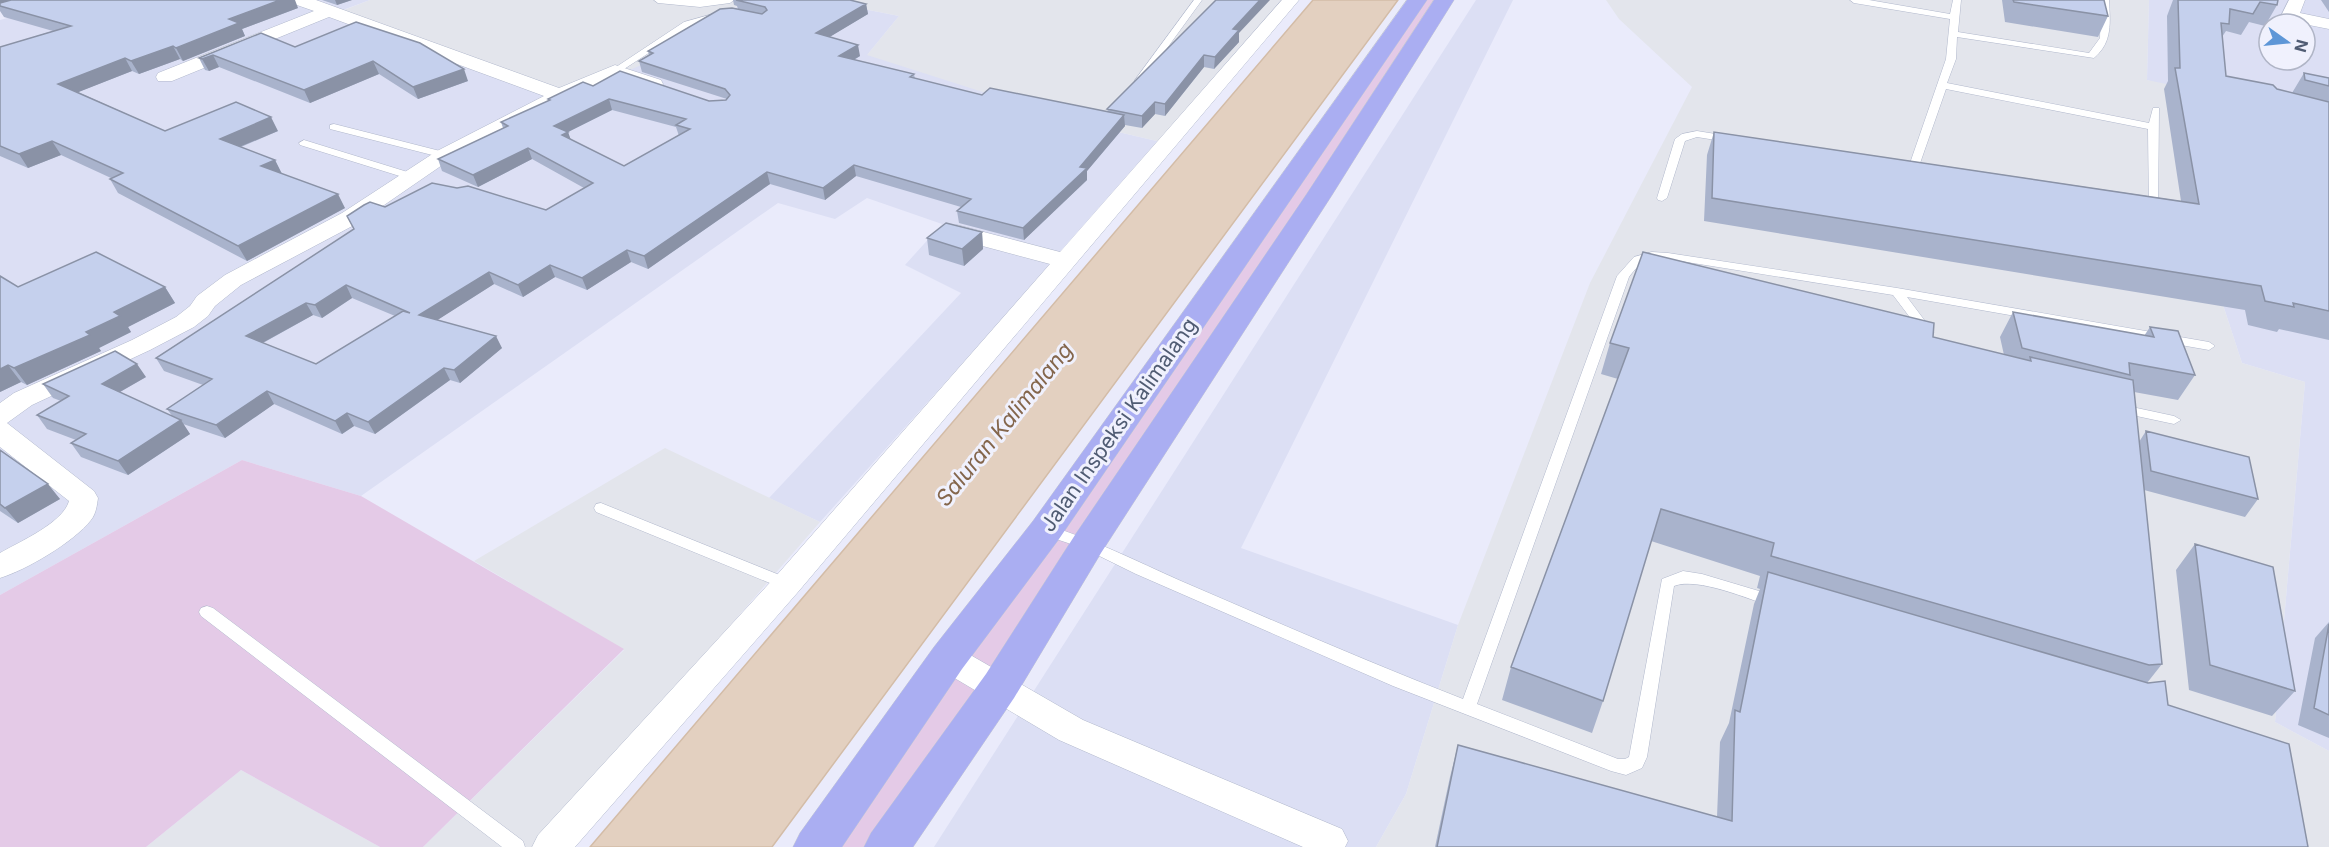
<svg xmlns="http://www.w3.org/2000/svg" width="2329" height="847" viewBox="0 0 2329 847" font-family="Inter,sans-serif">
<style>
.residential{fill:#dcdff4;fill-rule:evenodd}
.industrial{fill:#e3e5ec}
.green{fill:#e4cae7}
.water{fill:#e3d0c0;stroke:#d3bca7;stroke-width:1.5}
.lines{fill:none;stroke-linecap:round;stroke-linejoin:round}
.service-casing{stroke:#b1b8cc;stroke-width:1}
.minor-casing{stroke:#b1b8cc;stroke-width:1}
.primary-casing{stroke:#c7cbd2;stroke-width:1}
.service{fill:#fff;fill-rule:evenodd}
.minor{fill:#fff;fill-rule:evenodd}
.primary{fill:#aaaef2;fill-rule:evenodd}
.wall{fill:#a9b3cc;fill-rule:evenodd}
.shaded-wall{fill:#8a92a6}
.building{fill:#c5d0ed;stroke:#8a92a6;stroke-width:1.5;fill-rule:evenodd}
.labels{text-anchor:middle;stroke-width:6;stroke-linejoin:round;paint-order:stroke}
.street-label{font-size:21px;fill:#505c73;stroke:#f0f1fd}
.water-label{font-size:22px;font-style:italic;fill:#84664c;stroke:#f0f1fd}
</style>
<rect width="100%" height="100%" fill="#eaebfb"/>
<path class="residential" d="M74 0H370L329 15 702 20 755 0H818L899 16 868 54 1080 123 1161 142 820 522 769 498 961 293 905 265 942 224 867 198 835 219 778 203 361 496 242 460 0 595V20Z
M1476 0H1513L1241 548 1458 625 1406 794 1376 847H934Z
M2149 0H2329V136L2147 80ZM2269 24H2305V60H2269Z
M2329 156V751L2275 722 2305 382 2242 363 2210 265Z"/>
<path class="industrial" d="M370 0H755L702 20 639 66 571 95 328 16Z
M818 0H1291L1161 142 1080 123 867 55 899 16Z
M1606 0H2149L2147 80 2273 106 2210 265 2242 363 2305 382 2275 722 2329 751V847H1376L1406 794 1458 625 1590 283 1692 87 1619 19Z
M665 448 820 522 538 847H423L624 650 474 561Z
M241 770 380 847H146Z"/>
<path class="green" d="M1417 0H1444L887 847H816Z
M242 460 361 496 624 649 423 847H380L241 770 146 847H0V595Z"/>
<path class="water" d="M1313 0H1398L772 847H590Z"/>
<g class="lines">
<g class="service-casing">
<path id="service" d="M654 0H734L730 3 700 7 658 3Z
M1194 0H1202L1141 84H1135V80Z
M1850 0H1869L1950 14 1953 0H1961L1958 32 2089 53 2100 38 2101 0H2109C2110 22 2113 42 2094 58L1957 37 1956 59 1947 83 2149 123 2153 108H2159L2158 216H2150L2149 214 2148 129 1946 89 1918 169 1917 171H1909L1908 169 1946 59 1950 19 1854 3Z
M724 11 728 14 727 16 690 26 618 73 610 71 684 22Z
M334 124 448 153 449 155 444 158 330 129V125Z
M1697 131 1728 136 1733 139 1728 142 1697 137 1685 141 1667 198 1662 201 1658 200 1657 198 1675 139 1682 134Z
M304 140 414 174 415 176 414 178H406L300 145 299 143Z
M1652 252 1668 253 1897 288 2209 342 2215 346 2209 350 1907 297 1934 333 1928 337 1924 336 1893 295 1668 259C1647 258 1642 260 1629 277L1477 704 1618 759H1625L1629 757 1662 579 1683 571 1702 574 1779 597 1781 601 1779 605 1773 607C1748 599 1698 577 1674 586L1647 757 1642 768 1626 775 1611 771 1393 686 1136 574 1083 548 1041 534 1039 530 1041 526 1046 525C1093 539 1136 561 1181 581 1274 621 1368 662 1463 699L1617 276 1634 257Z
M2118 404 2174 416 2181 420 2174 424 2113 411 2111 408 2113 405Z
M601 503 792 580 795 584 792 588 787 590 782 588 596 512 594 508 596 504Z
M207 606 213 608 523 841 525 847H502L201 616 199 612 201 608Z"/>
</g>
<g class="minor-casing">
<path id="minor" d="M292 0H316L559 88 615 65 661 80 663 84 661 88 654 90 616 77 567 99 451 159 358 223 241 285 215 306 208 316 194 327 150 350 32 405 7 423 94 491 98 498C97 505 96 514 91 520 74 542 26 570 0 578V553C19 542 63 523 69 501L0 447V403L14 393 132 340 176 317 190 306 197 296 225 275 342 213 437 151 544 96 329 17 172 81H158L156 77 158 73 314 11 294 4Z
M1282 0H1299L798 592 575 847H532L538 835 776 576 1050 264 949 237 946 232 949 227 957 225 1060 252Z
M2289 0H2305L2300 13 2329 19V29L2284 20 2281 16Z
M948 645 960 649 1083 720 1342 829 1348 841 1345 847H1303L1059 740 936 667 932 658 936 649Z"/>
</g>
<g class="primary-casing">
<path id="primary" d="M1407 0H1427L1059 539 962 669 842 847H793L800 833 934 647 1033 521Z
M1434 0H1454L1332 195 1101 553 1014 698 913 847H864L871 833 986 674 1075 535 1306 195Z"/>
</g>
<use href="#service" class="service"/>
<use href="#minor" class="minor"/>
<use href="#primary" class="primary"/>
</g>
<path class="wall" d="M0 0 298 8 242 29 245 36 183 61 180 59 139 74 132 71 78 92 165 131H278L241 147 275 160 282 174 345 208 247 261 118 193 110 179 111 178 61 155 28 168 0 156V47L53 31 4 17 0 11Z
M322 0H352L337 5Z
M733 0H850L866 4 868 14 829 37 860 56 854 60 914 74 915 79 982 95 1108 112 1107 109 1239 33V42L1214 69 1204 67 1165 116 1155 114 1142 128 1125 125V126L1087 171V180L1024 240 959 223 957 211 961 207 856 176 825 200 770 184 648 269 631 262 587 290 555 277 523 297 494 284 437 320 502 348 460 383 450 380 375 434 354 426 342 434 274 404 225 438 183 424 190 434 128 475 81 457 71 443 76 440 47 429 37 415 61 401 53 398 43 384 146 377 120 392 173 417 167 409 203 385 164 371 156 358 354 230 347 216 385 207 546 210 584 188 532 159 478 187 442 171 438 159 503 128 501 122 548 101V99L593 86 709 101 726 100 727 99 642 72 639 61 649 55 648 51 738 9 737 6 734 5ZM612 110 676 127 679 136 624 166 570 139 568 132ZM352 298 395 316 316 364 263 343 313 315 322 318Z
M2002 0H2104L2108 16 2098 37 2005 22Z
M2173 0H2278L2277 5 2265 26 2249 22 2241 35 2226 31 2222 37 2226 76 2292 93 2304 73 2329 78V340L2279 329 2277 332 2248 325 2245 310 1704 221 1707 155 1714 132 2181 201 2164 89 2168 81 2167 16Z
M2321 0H2329V12Z
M356 22 468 81 418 99 379 74 310 103 219 67 209 71 205 70 199 58 261 33 295 47Z
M982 232 983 249 964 266 929 255 927 238Z
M18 287H165L175 303 128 327 131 332 99 348 101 351 27 385 21 382 0 392Z
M2013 312 2144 336 2150 327 2195 375 2178 400 2134 392 2139 442 2146 431 2258 499 2245 517 2144 490 2162 664 2147 683 2168 705 2308 847H1435L1450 777 1458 745 1717 817 1720 742 1729 723 1754 604 1760 589 1757 588 1760 576 1651 541 1603 701 1592 733 1502 700 1511 667 1618 379 1601 374 1610 343 1933 337 2004 355 2000 337Z
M0 450 60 499 18 523 0 511Z
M2195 544 2295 691 2272 716 2189 690 2176 570Z
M2329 622V738L2298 725 2315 638Z"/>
<path class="shaded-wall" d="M0 0H28L0 6Z
M280 0H295L298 8 242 29 245 36 183 61 176 48 229 19Z
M335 0H352L337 5Z
M1260 0H1270L1239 33V42L1214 69 1215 57 1233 29Z
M866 4 868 14 818 44 816 33Z
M858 45 860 56 841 67 839 56Z
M173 46 180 59 139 74 131 61Z
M213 55 219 67 209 71 202 59Z
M1204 55V67L1165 116V104Z
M125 58 132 71 66 97 58 84Z
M373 61 379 74 310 103 304 90Z
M464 69 468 81 418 99 413 87Z
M609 99 612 110 568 132 572 143 566 146 554 126Z
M1155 102V114L1142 128V116Z
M1124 115 1125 126 1087 171V180L1024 240 1023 228 1080 167Z
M271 117 278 131 227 152 220 139Z
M52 141 61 155 28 168 19 154Z
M528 148 532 159 478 187 473 175Z
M275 160 282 174 261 166Z
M854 165 856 176 825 200 823 188Z
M767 172 770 184 648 269 644 256Z
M338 194 345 208 247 261 238 246Z
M982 232 983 249 964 266 962 249Z
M627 250 631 262 587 290 582 278Z
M550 265 555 277 523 297 518 285Z
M489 272 494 284 425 328 419 315Z
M346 285 352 298 322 318 315 305Z
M165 287 175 303 128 327 131 332 99 348 101 351 27 385 14 368 86 332 114 312Z
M306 303 313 315 253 348 246 336Z
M496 336 502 348 460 383 454 370Z
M137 364 146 377 111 397 102 384Z
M8 365 21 382 0 392V369Z
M444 368 450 380 375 434 368 422Z
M267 391 274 404 225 438 216 425Z
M347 413 354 426 342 434 335 421Z
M181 420 190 434 128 475 118 461Z
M48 484 60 499 18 523 5 508Z"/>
<path class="building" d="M11 0H280L229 19 239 23 176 48 173 46 131 61 125 58 58 84 165 131 236 102 271 117 220 139 275 160 261 166 338 194 238 246 110 179 123 173 52 141 19 154 0 146V47L71 26 0 6V3Z
M736 0H850L866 4 816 33 858 45 839 56 914 74 910 77 982 95 990 88 1124 115 1080 167 1087 168 1023 228 957 211 971 199 854 165 823 188 767 172 644 256 627 250 582 278 550 265 518 285 489 272 419 315 496 336 454 370 444 368 368 422 347 413 335 421 267 391 216 425 167 409 212 379 156 358 354 229 347 216 364 205 370 202 385 207 432 183 457 188 468 186 546 210 593 183 528 148 473 175 438 159 508 126 501 122 550 100 548 99 583 82 593 86 620 71 709 101 726 100 730 95 725 89 639 61 653 53 648 51 720 9 732 8 762 14 767 10 765 7ZM609 99 686 119 676 125 690 129 624 166 562 135 568 132 554 126ZM346 285 410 313 403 311 316 364 246 336 306 303 315 305Z
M1216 0H1260L1233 29 1239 30 1215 57 1204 55 1165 104 1155 102 1142 116 1107 109Z
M2013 0H2104L2108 16 2014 2Z
M2178 0H2278L2277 5 2260 2 2253 14 2230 9 2229 24 2221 23 2226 76 2273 85 2277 89 2329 102V311L2293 303 2294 307 2265 301 2261 286 1712 198 1714 132 2199 204 2175 68H2180Z
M356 22 420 43 464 69 413 87 373 61 304 90 213 55 202 59 199 58 261 33 295 47Z
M2304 73 2329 78V86L2305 80Z
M946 223 982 232 962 249 927 238Z
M96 252 165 287 114 312 120 316 86 332 90 335 14 368 8 365 0 369V276L18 287Z
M1643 252 1934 323 1933 337 2031 361 2030 357 2133 380 2162 664 2149 665 1771 556 1774 543 1661 509 1603 701 1511 667 1629 348 1610 343Z
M2013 312 2154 337 2150 327 2178 331 2195 375 2129 363 2130 375 2022 348Z
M115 351 137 364 102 384 181 420 118 461 71 443 86 434 37 415 69 396 43 384Z
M2146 431 2249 457 2258 499 2151 471Z
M0 450 48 484 5 508 0 504Z
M2195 544 2273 567 2295 691 2210 665Z
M1768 572 2148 683 2165 681 2168 705 2289 744 2308 847H1437L1458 745 1732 821 1735 710 1740 712Z
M2329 624V715L2314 708Z"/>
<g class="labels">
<g class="street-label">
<text transform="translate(1119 425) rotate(-55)" y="7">Jalan Inspeksi Kalimalang</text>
</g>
<g class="water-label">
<text transform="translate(1004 424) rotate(-51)" y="8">Saluran Kalimalang</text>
</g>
</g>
<g transform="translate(2287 42) rotate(105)"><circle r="28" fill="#f0f1fd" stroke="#b0b5c6" stroke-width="1.5"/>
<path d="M0-4.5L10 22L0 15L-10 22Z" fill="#5d96d7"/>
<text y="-9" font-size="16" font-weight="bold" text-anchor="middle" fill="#505c73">N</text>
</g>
</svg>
